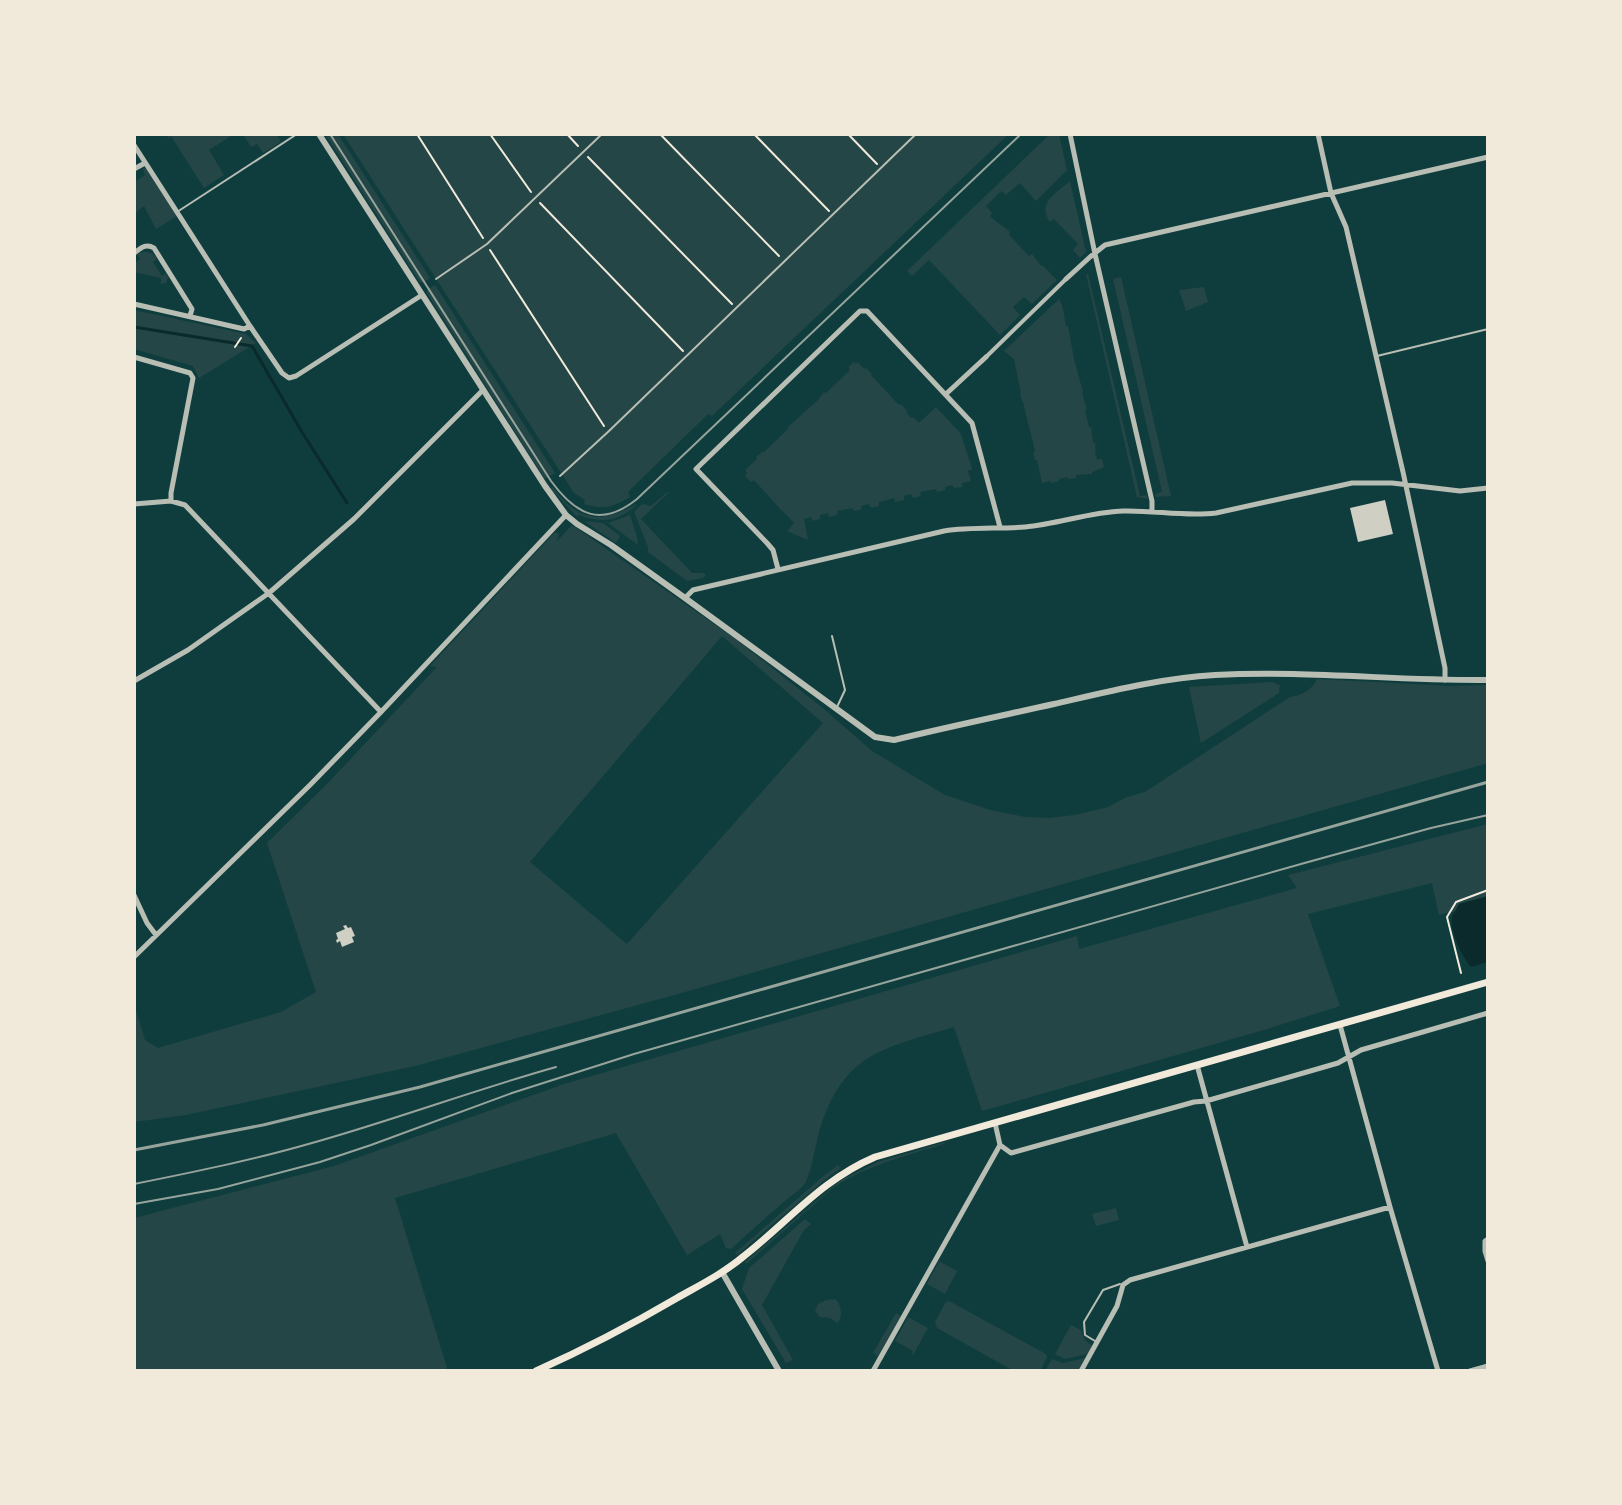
<svg xmlns="http://www.w3.org/2000/svg" width="1622" height="1505" viewBox="0 0 1622 1505" font-family="Literata,serif">
<style>
.green{fill:#244646;fill-rule:evenodd}
.water{fill:#0a2a2b}
.lines{fill:none;stroke-linecap:round;stroke-linejoin:round}
.stream{stroke:#0a2a2b;stroke-width:3}
.building{fill:#cfcfc3}
.path{stroke:#f1e9da;stroke-width:2}
.service{stroke:#b8beb3;stroke-width:2}
.pedestrian{stroke:#b8beb3;stroke-width:4}
.minor{stroke:#b8beb3;stroke-width:5}
.tertiary{stroke:#b8beb3;stroke-width:6}
.secondary{stroke:#f1e9da;stroke-width:7}
.tram{stroke:#97a49c;stroke-width:2}
.rail{stroke:#97a49c;stroke-width:3}
</style>
<rect width="100%" height="100%" fill="#0f3d3e"/>
<path class="green" d="M166 134H234L209 150 224 175 204 188 171 136 168 138Z
M243 134H276L281 142 263 153 257 144 251 147Z
M325 134H338L430 278 423 283 419 281Z
M343 134H1009L712 416 708 414 628 492 630 497C614 507 602 510 584 504L585 500 574 493Z
M1050 134H1059L1067 170 1036 201 1020 183 1006 195 1001 191 986 206 992 213 990 216C998 224 1003 225 1010 232L1009 235 1029 256 1032 254 1041 266 1042 265 1057 280 1032 304 1024 297 1013 307 1020 315 1000 335 929 260 912 276 907 271Z
M144 168 147 169 177 216 156 229 144 206 134 214V182L145 175 143 169Z
M1070 181 1086 252 1080 258 1073 250 1078 244 1054 219 1050 222C1037 203 1056 193 1070 181Z
M143 252C150 252 154 253 157 259L153 262 162 276 166 273 168 278 166 283 161 284V278L134 272V264L140 259 137 254Z
M1086 274H1088L1140 496 1147 495V499L1137 497Z
M1121 277 1171 496 1156 497 1155 494 1162 492 1113 279Z
M435 285 555 473 547 478H544L427 293V290Z
M1204 287 1208 302 1186 311 1179 290Z
M1059 299C1064 308 1064 315 1066 326H1068L1074 359 1083 392 1082 393 1087 409 1085 410 1089 427H1091L1093 443H1095L1096 451 1095 452 1097 460 1102 459 1104 467 1092 472V474L1076 475V478L1068 479 1067 477 1059 479V481L1051 483 1050 481 1042 483 1037 460H1035L1033 452 1035 451 1023 402 1022 401 1020 394 1021 393 1014 359 1004 351Z
M134 310 246 334 256 343 199 378 193 366 134 349Z
M854 362 856 364 858 362 864 369 866 368 872 374 871 375 899 405 901 404 907 411 906 412 911 418 913 417 919 423 936 407 961 434 972 469 968 471 971 481 962 483V487L954 488 952 485 945 487V490L937 492 936 489 920 492 921 496 913 498 911 494 904 496V500L895 502 894 498 879 502V506L871 508 869 504 861 506 862 509 854 511 852 508 837 511V515L829 517 828 513 820 515V519L812 521 811 517 804 519 808 540 787 531 794 523 783 511H782L754 480 751 482 745 476 747 473 745 470 757 459 756 457 762 452H764L788 429 787 428 819 399V398L824 392 826 393 850 370 848 367Z
M552 486C578 523 603 524 638 503 621 521 602 524 579 515L577 517 551 489Z
M669 492 641 519 692 573H704L706 575 703 578 687 581 648 552V547L634 512 642 504 651 506 666 493Z
M630 515 637 537 638 545 608 523Z
M584 521 603 523 620 536 616 543Z
M572 525 737 640 824 709 872 751 945 795 990 810 1025 817 1049 818 1075 815 1108 807 1127 797 1145 792 1290 697C1301 696 1313 689 1317 679L1450 686 1488 685V763L678 994 415 1066 186 1115 134 1122V1004L145 1040 158 1048 281 1012 316 992 267 843 327 784 437 667 430 666 555 532 559 534 557 541ZM722 636 823 723 627 944 530 862Z
M1272 682 1280 685 1279 693 1201 743 1189 687Z
M1488 824V896L1459 904 1455 911 1439 915 1432 883 1308 914 1340 1006 1267 1029 982 1111 954 1027C885 1048 844 1052 820 1129 816 1141 811 1175 805 1183 801 1189 792 1195 786 1200 768 1216 749 1232 731 1249L726 1248 720 1234 687 1255 616 1133 395 1198 447 1368 444 1371H134V1218L334 1166 564 1084 1077 936 1079 949 1297 888 1288 875Z
M945 1142 944 1144C905 1156 867 1165 833 1188L746 1264 745 1262 841 1180 878 1162Z
M838 1165 841 1168 828 1177 737 1255 735 1253 821 1178Z
M1116 1208 1119 1220 1096 1226 1092 1214Z
M805 1219 811 1224 804 1230 762 1305 793 1360 786 1363 742 1289 749 1268Z
M939 1261 957 1271 945 1294 927 1284Z
M835 1299C842 1304 843 1318 837 1323L830 1318 820 1317 815 1311 818 1304 827 1300Z
M949 1301 1046 1354 1047 1357 1040 1371H1014L937 1328 935 1322 945 1303Z
M896 1313 901 1316 878 1356 873 1353Z
M908 1317 928 1328 913 1355 912 1354 913 1351 895 1341Z
M1071 1325 1081 1330 1085 1340 1092 1346 1088 1354 1065 1359 1055 1354Z
M1085 1358 1078 1371H1045L1052 1359 1063 1363Z"/>
<path class="water" d="M1488 896V962L1471 967C1462 957 1449 930 1452 916 1453 914 1458 907 1459 904Z"/>
<g class="lines">
<path class="stream" d="M134 327 252 346 302 432 347 503"/>
</g>
<path class="building" d="M1385 500 1393 534 1358 542 1350 508Z
M346 925 348 928 351 927 355 936 352 937 354 942 342 947 340 941 337 943 336 940 338 939 336 933 345 929 343 926Z"/>
<g class="lines">
<path class="path" d="M417 134 483 238
M490 134 531 192
M567 134 578 146
M660 134 779 256
M754 134 829 211
M848 134 877 164
M588 157 732 304
M540 203 683 351
M490 250 604 426
M235 347 241 338
M1461 973 1447 917 1456 902 1488 890"/>
<path class="service" d="M177 212 297 134
M436 279 487 244 602 134
M1377 356 1488 329
M560 476 609 431 916 134
M832 636 845 690 837 707
M1095 1341 1085 1335 1084 1322 1103 1290 1120 1284"/>
<path class="pedestrian" d="M986 357 1066 279"/>
<path class="minor" d="M1070 134 1095 254 1152 501V512
M1318 134 1331 193 1346 227 1403 472 1445 668V680
M134 145 250 326
M134 169 145 163
M134 253C141 248 146 243 154 248L192 309 190 316
M1066 279 1090 257 1105 245 1488 157
M134 304 244 329 250 326 282 373 289 378 296 376 422 295
M134 357 190 373 193 378 171 493V501
M946 394 986 357
M134 504 171 501 185 505 381 712
M778 569 773 550 767 543 696 469 860 311H867L972 423 1000 527
M685 598 693 590 944 531C971 527 998 529 1025 527 1058 524 1090 512 1123 511 1155 510 1184 517 1216 513L1352 483H1392L1460 491 1488 488
M134 681 188 650 269 593 354 519 483 390
M134 895 147 923 156 935
M134 957 310 785 381 712 566 515
M1340 1025 1390 1207 1438 1371
M1197 1065 1247 1247
M1000 1145 1011 1153 1194 1102 1206 1101 1338 1063 1361 1050 1488 1013
M1488 1239 1485 1241V1251L1488 1261
M873 1371 1000 1145 995 1123
M1081 1371 1117 1306 1123 1285 1130 1280 1390 1207
M1470 1371 1488 1366"/>
<path class="tertiary" d="M319 134 545 486 566 515 577 524 611 545 685 598 875 737 894 740C947 727 1000 716 1054 704 1106 692 1161 678 1215 675 1306 670 1397 681 1488 680
M722 1272 779 1371"/>
<path class="secondary" d="M536 1371C585 1349 631 1325 677 1298 700 1285 724 1273 744 1256 789 1221 821 1180 875 1157L1488 982"/>
<path class="tram" d="M330 134 551 481C576 515 601 528 637 499L1021 134
M134 1184C194 1172 253 1160 312 1143 394 1120 474 1090 556 1067
M134 1204 218 1189 320 1162 371 1145 512 1093 634 1054 1301 864 1431 828 1488 815"/>
<path class="rail" d="M134 1150 263 1125 420 1087 1488 782"/>
</g>
<rect width="1622" height="1505" fill="none" stroke="#f1e9da" stroke-width="272"/>
</svg>
